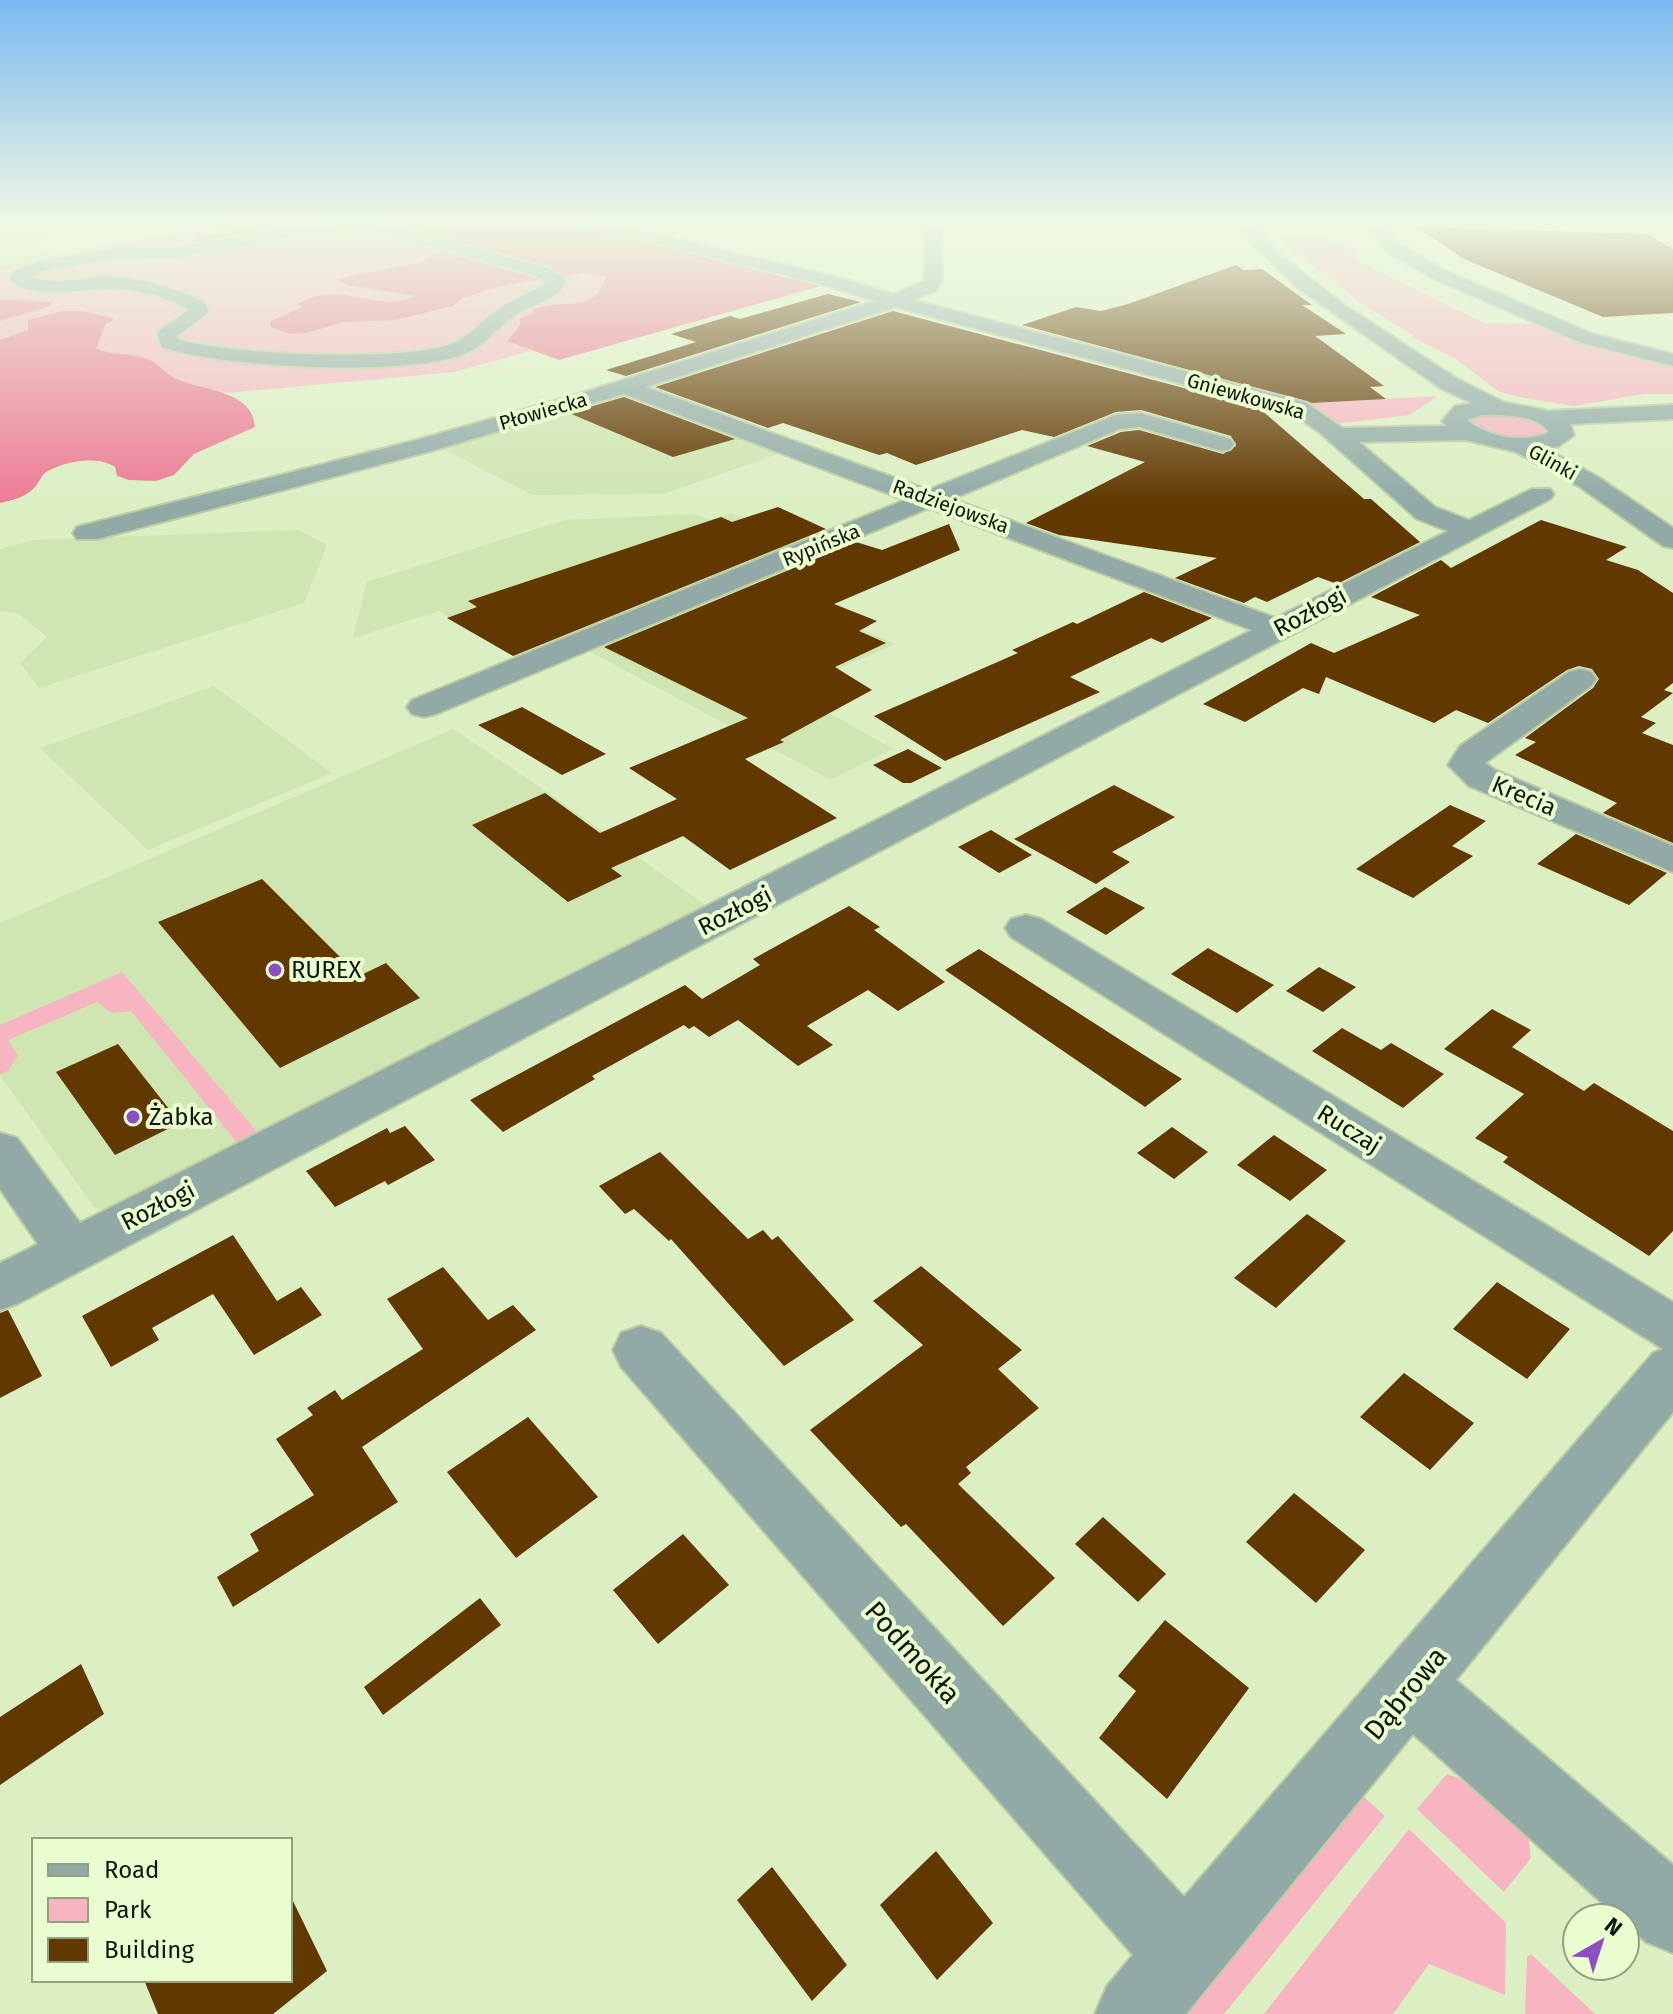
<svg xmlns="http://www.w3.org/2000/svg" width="1673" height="2014" viewBox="0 0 1673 2014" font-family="'Fira Sans',sans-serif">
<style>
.built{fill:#cfe5b2}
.green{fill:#f7b5c1}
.forest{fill:#ec7b95}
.building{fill:#603800}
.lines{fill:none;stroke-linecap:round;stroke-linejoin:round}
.minor-casing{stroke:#bbcca5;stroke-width:4}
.minor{fill:#91aaa6;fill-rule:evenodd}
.poi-dot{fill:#8e4ec3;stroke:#e9fdd0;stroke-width:3}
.labels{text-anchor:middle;stroke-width:8;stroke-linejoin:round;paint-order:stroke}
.far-street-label{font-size:20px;fill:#101707;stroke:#e9fdd0}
.street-label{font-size:24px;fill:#101707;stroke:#e9fdd0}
.poi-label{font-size:24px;fill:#101707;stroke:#e9fdd0;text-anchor:start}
.near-street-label{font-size:28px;fill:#101707;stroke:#e9fdd0}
</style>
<rect width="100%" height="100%" fill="#dcefc3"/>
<path class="built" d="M0 222H136L27 243 51 257 0 267Z
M621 391 783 452 664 494 533 495 441 448Z
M731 513 828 552 756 585 896 644 789 690 893 749 831 780 570 641 521 661 439 611 353 638 367 582 565 520 694 514 710 520Z
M299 530 327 545 304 603 39 688 20 663 47 637 18 613 0 611V549L34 540Z
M214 686 332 773 148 850 40 748Z
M453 729 546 791 705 905 108 1211 94 1207 0 1075V923Z"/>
<path class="green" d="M230 222H446L644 275 587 335 454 372 205 395 0 365V267Z
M1276 236C1304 235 1334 235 1357 254L1349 255 1362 263 1484 323 1542 324 1673 363V394H1644L1574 406 1520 397 1499 392 1456 359 1411 337 1413 335 1362 304Z
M1437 396 1410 415 1335 424 1296 404Z
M1501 414 1535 421 1545 429 1544 432C1525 443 1484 439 1471 421L1480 415Z
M122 972 259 1134 239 1145 131 1011 112 1013 97 1002 8 1040 18 1055 8 1071 0 1074V1025Z
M1447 1774 1470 1782 1527 1828 1531 1858 1504 1892 1417 1809Z
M1363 1796 1385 1816 1224 2014H1183Z
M1409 1829 1506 1923 1505 1995 1429 1964 1393 2014H1264Z
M1531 1954 1595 2014H1525L1527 1957Z"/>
<path class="forest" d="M235 222H340L255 245H196L193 235 232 233 239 227Z
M386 222H587L828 284 559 360 507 341 520 325V318L532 314 533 310C562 297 595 316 606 276L584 273 500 286 463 298 453 306 395 320 343 322 306 333 290 334 270 327 271 321 302 307 297 304C341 278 378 315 415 296L347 285 336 279 421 262 447 248 381 224Z
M0 299 50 302 51 306 0 321Z
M61 311H80L110 317 114 320 105 325 96 349C113 355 129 353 145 358 157 361 165 374 176 379 203 391 253 390 255 427L194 454 174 475 156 481 129 480 117 476 115 467C98 455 64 461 46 472 41 476 39 483 35 487 25 498 13 500 0 503V340L28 330V320Z"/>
<path class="building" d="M1417 227 1647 234 1673 249V313L1603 317 1464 259Z
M1236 265 1244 270 1262 269 1312 305H1302L1346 334 1315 336 1384 386 1370 387 1386 399 1312 403 1022 325 1076 307 1101 311 1128 304Z
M828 294 861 302 626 376 606 370 696 342 671 334 730 316 740 319Z
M893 311 1259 408 1364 499H1371L1420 542 1337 584 1318 577 1267 602 1255 597 1244 603 1175 578 1217 558 1059 535 1026 523 1145 462 1087 446 1121 432 1139 430 1223 454 1236 446 1231 436 1141 410 1116 412 1054 437 1022 430 916 465 887 453 879 455 783 423 768 428 655 387Z
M624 397 735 439 673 457 569 413Z
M778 507 826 529 513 656 447 618 477 607 468 601 721 517 732 522Z
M1541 520 1627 547 1606 560 1638 570 1673 593V683L1664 690 1673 693 1641 717 1656 723 1642 733 1673 745V843L1603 813 1617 803 1515 755 1536 742 1525 738 1593 688 1599 679 1592 669 1579 666 1567 670 1488 723 1456 710 1434 723 1326 677 1319 694 1303 688 1245 722 1203 704 1311 643 1334 653 1420 615 1371 597 1441 560 1451 568Z
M949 524 960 550 834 604 877 621 859 631 886 643 835 667 872 690 780 740 784 742 745 759 837 818 730 870 683 836 611 868 622 876 568 902 472 825 545 793 600 833 677 799 629 768 748 718 604 647 856 542 882 550Z
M1144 592 1212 618 1162 643 1151 638 1070 677 1100 692 945 761 874 716 1018 653 1012 650 1073 622 1077 624Z
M522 707 606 754 562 775 478 725Z
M908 749 942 768 911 783H903L873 765Z
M1114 785 1175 817 1112 852 1130 862 1096 884 1014 839Z
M1450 805 1486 821 1452 846 1473 856 1413 898 1356 869Z
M991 830 1032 855 999 873 958 847Z
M1576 834 1667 873 1629 905 1537 864Z
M262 879 359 976 386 963 420 998 280 1068 158 922Z
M1105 887 1145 908 1106 935 1066 912Z
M849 906 880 927 874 930 945 982 898 1011 868 990 807 1026 833 1045 798 1066 738 1020 709 1037 694 1026 689 1029 684 1025 592 1076 595 1079 503 1132 470 1100 685 985 702 999 760 965 753 959Z
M1208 948 1274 985 1237 1013 1171 974Z
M979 949 1136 1050 1182 1079 1145 1107 945 970Z
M1319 967 1356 987 1323 1012 1286 991Z
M1492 1009 1531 1030 1512 1047 1584 1091 1594 1083 1673 1131V1231L1649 1256 1503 1162 1508 1157 1475 1138 1524 1094 1444 1049Z
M1342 1028 1381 1050 1391 1043 1444 1074 1403 1108 1312 1051Z
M118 1044 180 1123 115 1155 56 1072Z
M405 1126 435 1160 388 1185 385 1181 335 1207 306 1171 387 1128 390 1133Z
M1172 1127 1208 1152 1174 1179 1137 1153Z
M1274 1135 1327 1170 1290 1201 1237 1165Z
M660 1152 748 1239 763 1230 772 1240 778 1236 854 1320 784 1366 671 1239 669 1241 634 1209 625 1214 599 1186Z
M1307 1214 1346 1241 1276 1308 1234 1278Z
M233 1235 277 1301 301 1287 322 1315 254 1355 213 1294 152 1328 159 1340 111 1367 82 1316Z
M921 1266 1022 1350 998 1369 1039 1408 966 1467 971 1473 958 1484 1055 1578 1003 1626 906 1524 901 1527 810 1430 923 1345 873 1301Z
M443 1267 488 1320 513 1305 536 1330 362 1447 398 1502 233 1607 217 1577 259 1551 250 1534 314 1495 276 1439 313 1415 307 1408 335 1390 342 1400 423 1349 387 1299Z
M1497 1282 1570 1329 1527 1379 1453 1329Z
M8 1310 42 1376 0 1398V1313Z
M1404 1373 1474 1423 1430 1470 1360 1417Z
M528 1417 598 1497 516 1558 447 1472Z
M1294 1493 1365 1550 1316 1603 1246 1542Z
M1103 1517 1166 1574 1138 1602 1075 1544Z
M683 1534 729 1585 658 1644 613 1590Z
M480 1598 501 1625 383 1715 364 1687Z
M1165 1620 1249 1688 1167 1799 1099 1738 1136 1691 1118 1676Z
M81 1664 104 1714 0 1785V1717Z
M936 1851 993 1923 937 1980 880 1905Z
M772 1867 847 1965 812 2001 737 1900Z
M290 1895 327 1971 273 2014H158L144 1980H290Z"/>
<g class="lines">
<g class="minor-casing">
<path id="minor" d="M321 222H380L548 268 567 280C561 298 533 304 518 313 499 325 486 345 465 354 408 377 221 368 162 347L157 334 160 330 189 310C169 297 142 290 118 289 89 286 31 303 10 279L14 271 38 262 111 249 179 247ZM373 230 536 276 548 282C533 292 515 298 500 308 483 320 470 337 451 344 407 362 224 355 178 339L177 336 209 312 204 302C173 287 140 277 106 277 81 278 54 285 30 277L43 271 111 259 179 257 323 231Z
M579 222H605L840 278 894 294 924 281 926 222H942V281L936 291 913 300 1307 403 1342 428 1446 426 1442 421 1455 406 1472 403 1440 388 1298 288 1251 243 1238 222H1254L1263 237 1283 257 1343 304 1456 378 1503 402 1549 411 1673 405V419L1570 424 1574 435 1559 446 1547 449 1598 477 1673 528V548L1663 546 1580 487 1516 452 1466 440 1359 442 1435 507 1469 520 1532 489H1550L1554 494 1550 499 19 1303 0 1310V1263L38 1244 0 1189V1133L17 1138 80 1223 1252 630 929 508 436 714 424 717 412 714 407 707 412 700 905 500 624 394 431 451 97 539H77L73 533 77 527 413 441 572 396 875 301 828 286 581 225ZM895 307 1291 413 1318 431 1417 519 1448 531 1276 618 952 499 1120 429 1139 427 1222 451 1230 449 1234 444 1230 439 1140 413 1116 415 928 490 646 387ZM1482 415C1503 415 1537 414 1549 432 1525 444 1487 437 1467 420Z
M1364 222H1380L1398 243 1444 270 1593 334 1673 354V366L1579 342 1432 278 1386 251Z
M1580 669 1591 672 1596 679 1591 686 1485 763 1495 770 1673 846V872L1469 786 1448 765 1460 746 1569 672Z
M1026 915 1041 919 1673 1302V1412L1456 1680 1673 1865V1953L1646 1942 1625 1923V1918H1619L1413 1734 1186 2014H1095L1107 1986 1133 1955 621 1367 613 1350 621 1333 641 1326 661 1333 1184 1897 1653 1353 1663 1349 1011 937 1005 928 1011 919Z"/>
</g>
<use href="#minor" class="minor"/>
</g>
<linearGradient id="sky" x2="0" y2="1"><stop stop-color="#7cb9f0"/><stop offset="0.44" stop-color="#eff8e4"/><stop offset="1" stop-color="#eff8e4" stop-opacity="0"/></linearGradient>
<rect width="1673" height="504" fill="url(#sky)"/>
<g class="poi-dot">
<circle cx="275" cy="970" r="8"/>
<circle cx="133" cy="1117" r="8"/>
</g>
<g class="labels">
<g class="far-street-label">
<text transform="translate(1246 396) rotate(16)" y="7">Gniewkowska</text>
<text transform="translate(543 411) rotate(-16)" y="7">Płowiecka</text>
<text transform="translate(1553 462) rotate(29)" y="7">Glinki</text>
<text transform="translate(951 506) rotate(20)" y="7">Radziejowska</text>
<text transform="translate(821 545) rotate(-22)" y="7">Rypińska</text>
</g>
<g class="street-label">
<text transform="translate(1310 612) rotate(-28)" y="8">Rozłogi</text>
<text transform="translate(1524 796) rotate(23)" y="8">Krecia</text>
<text transform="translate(735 911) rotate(-27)" y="8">Rozłogi</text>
<text transform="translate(1349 1129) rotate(32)" y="8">Ruczaj</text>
<text transform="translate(158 1206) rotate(-27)" y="8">Rozłogi</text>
</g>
<g class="poi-label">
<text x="291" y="978">RUREX</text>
<text x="149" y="1125">Żabka</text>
</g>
<g class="near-street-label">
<text transform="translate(913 1652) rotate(48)" y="10">Podmokła</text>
<text transform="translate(1405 1693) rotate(-50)" y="10">Dąbrowa</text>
</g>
</g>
<rect x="32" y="1838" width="260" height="144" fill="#e9fdd0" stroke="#92a180" stroke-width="2"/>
<rect x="48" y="1864" width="40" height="12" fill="#91aaa6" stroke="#92a180" stroke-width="2"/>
<text x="104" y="1878" font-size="24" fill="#101707">Road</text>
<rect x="48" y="1898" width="40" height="24" fill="#f7b5c1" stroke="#92a180" stroke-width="2"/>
<text x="104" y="1918" font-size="24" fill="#101707">Park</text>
<rect x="48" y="1938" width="40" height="24" fill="#603800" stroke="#92a180" stroke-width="2"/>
<text x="104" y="1958" font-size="24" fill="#101707">Building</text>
<g transform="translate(1601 1942) rotate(39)"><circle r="38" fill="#e9fdd0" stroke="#92a180" stroke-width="2"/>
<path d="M0-6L14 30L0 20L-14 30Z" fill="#8e4ec3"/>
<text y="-12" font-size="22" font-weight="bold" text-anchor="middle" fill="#101707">N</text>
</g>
</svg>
